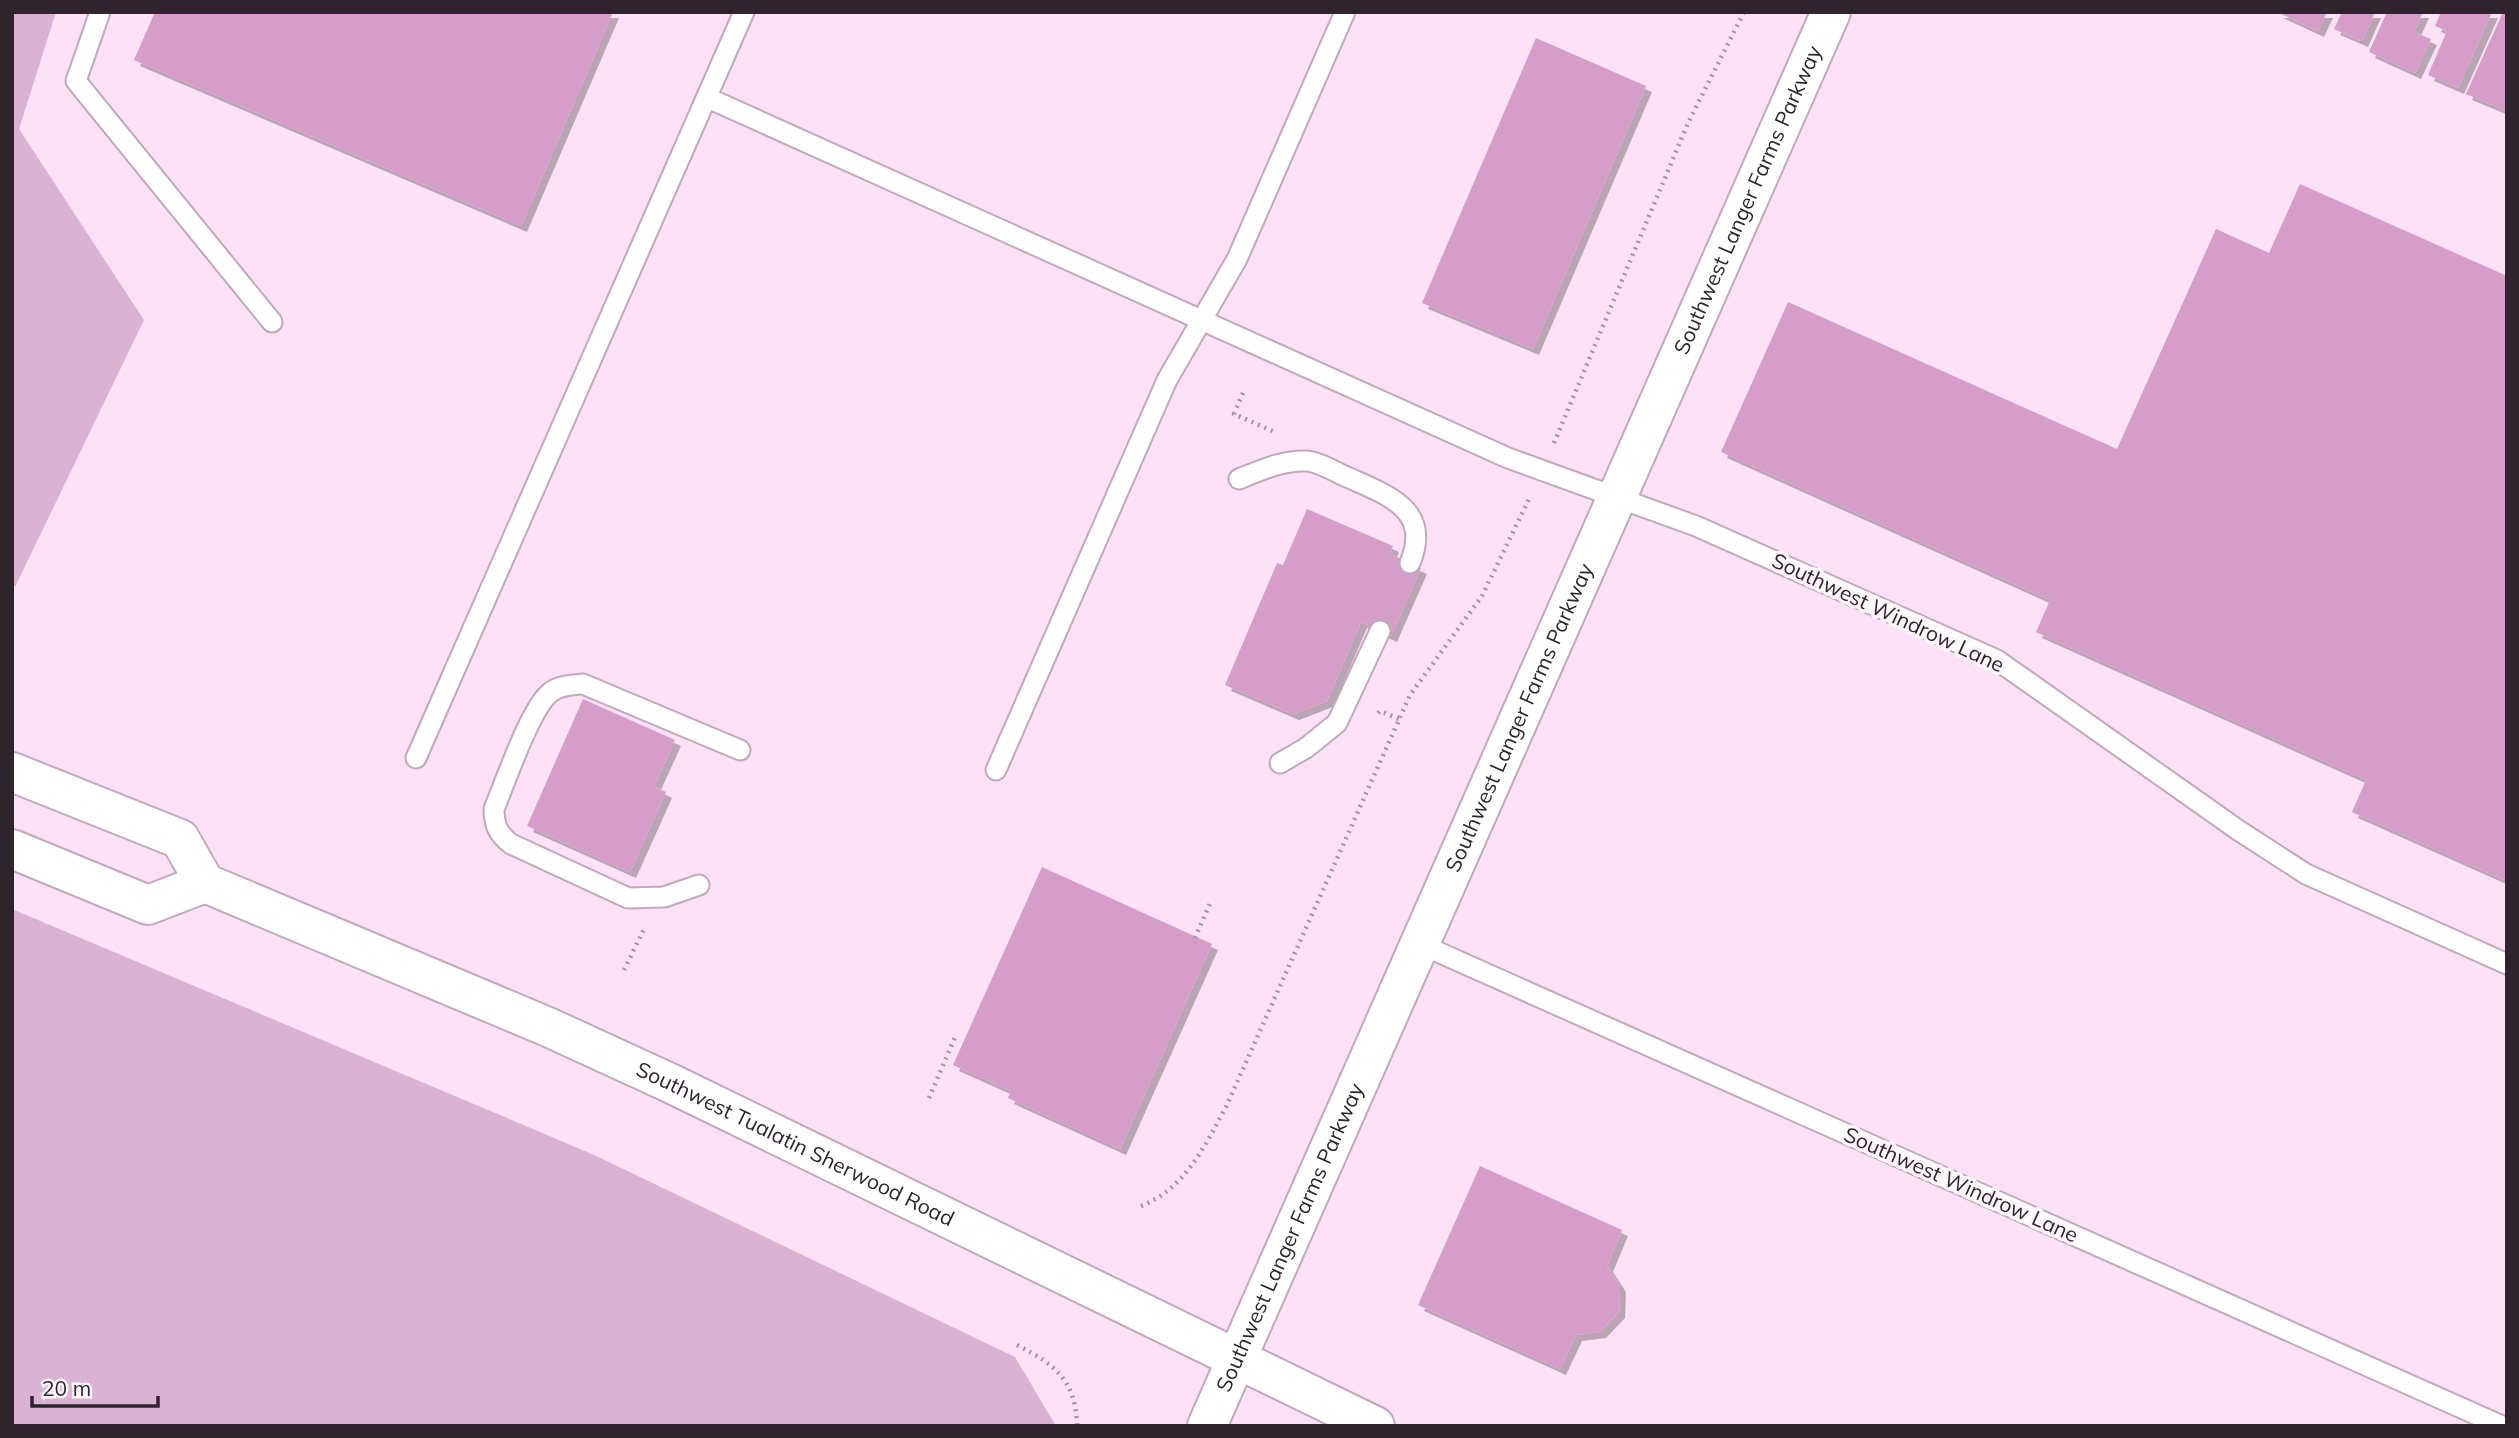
<svg xmlns="http://www.w3.org/2000/svg" width="2519" height="1438" viewBox="0 0 2519 1438" font-family="Mulish,sans-serif">
<style>
.green{fill:#dbb3d2}
.building{fill:#d69cca;filter:url(#shadow)}
.lines{fill:none;stroke-linecap:round;stroke-linejoin:round}
.lane-casing{stroke:#c3a8bd;stroke-width:23}
.secondary-casing{stroke:#c3a8bd;stroke-width:42}
.highway-casing{stroke:#c3a8bd;stroke-width:42}
.path{stroke:#a793a3;stroke-width:4.5;stroke-dasharray:2 5;stroke-linecap:butt}
.lane{stroke:#fff;stroke-width:19}
.secondary{stroke:#fff;stroke-width:38}
.highway{stroke:#fff;stroke-width:38}
.labels{text-anchor:middle;stroke-width:7;stroke-linejoin:round;paint-order:stroke}
.street-label{font-size:21px;fill:#2f242d;stroke:#fcf6fa}
</style>
<defs>
<filter id="shadow"><feDropShadow dx="6" dy="6" stdDeviation="0" flood-color="#0004"/></filter>
</defs>
<rect width="100%" height="100%" fill="#fde1f7"/>
<path class="green" d="M12 12H56L19 129 144 320 15 587 12 582Z
M12 909 592 1154 1015 1357 1056 1426H12Z"/>
<path class="building" d="M155 12H613L521 226 134 60Z
M2277 12H2327L2318 31Z
M2342 12H2375L2362 41 2334 29Z
M2387 12H2423L2414 32 2431 39 2415 73 2369 52Z
M2441 12H2492L2458 88 2428 75 2447 31 2435 26Z
M2503 12H2507V111L2466 94Z
M1536 38 1646 86 1533 349 1422 303Z
M2300 184 2507 276V881L2352 812 2366 780 2036 632 2050 600 1721 452 1788 302 2117 449 2216 229 2269 253Z
M1307 509 1393 546 1390 554 1421 568 1391 636 1361 622 1327 701 1293 714 1225 685 1277 563 1283 565Z
M583 699 675 740 654 786 666 792 630 872 527 826Z
M1042 867 1212 944 1120 1149 1008 1098 1011 1091 953 1065Z
M1480 1166 1622 1230 1607 1266 1620 1286 1619 1312 1600 1332 1576 1335 1560 1369 1418 1305Z"/>
<g class="lines">
<g class="lane-casing">
<path id="lane" d="M100 12 76 81 272 322
M708 98 1508 458 1696 526 1997 660 2238 830 2306 874 2507 964
M1239 479C1261 470 1283 460 1307 461 1320 462 1335 472 1347 477 1387 495 1432 509 1410 563
M416 758 744 12
M1280 763 1306 748 1337 723 1380 631
M996 770 1167 380 1237 259 1345 12
M699 885 664 897 628 898 511 844C498 834 494 825 494 809 505 783 531 706 551 692 560 685 573 685 583 684L740 750
M1420 944 2502 1426"/>
</g>
<g class="secondary-casing">
<g id="secondary">
<path id="s1" d="M1207 1426 1831 12"/>
</g>
</g>
<g class="highway-casing">
<g id="highway">
<path id="s2" d="M12 772 180 839 205 883 548 1027 670 1083 1375 1426"/>
<path d="M12 849 148 905 205 883"/>
</g>
</g>
<path class="path" d="M1243 393 1234 414 1277 433
M1554 443 1688 123 1744 12
M1378 713 1380 711 1399 719
M1195 938 1211 901
M624 970 645 927
M929 1098 956 1035
M1141 1206C1185 1189 1204 1147 1226 1107L1410 695 1482 596 1529 499
M1017 1345C1056 1365 1076 1381 1077 1426"/>
<use href="#lane" class="lane"/>
<use href="#secondary" class="secondary"/>
<use href="#highway" class="highway"/>
</g>
<g class="labels">
<g class="street-label">
<text dy="7" stroke="none"><textPath href="#s1" startOffset="1340">Southwest Langer Farms Parkway</textPath></text>
<text transform="translate(1888 613) rotate(25)" y="7">Southwest Windrow Lane</text>
<text dy="7" stroke="none"><textPath href="#s1" startOffset="774">Southwest Langer Farms Parkway</textPath></text>
<text dy="7" stroke="none"><textPath href="#s2" startOffset="877">Southwest Tualatin Sherwood Road</textPath></text>
<text transform="translate(1961 1185) rotate(24)" y="7">Southwest Windrow Lane</text>
<text dy="7" stroke="none"><textPath href="#s1" startOffset="206">Southwest Langer Farms Parkway</textPath></text>
</g>
</g>
<rect width="2519" height="1438" fill="none" stroke="#2f242d" stroke-width="28"/>
<path d="M32 1396v10h126v-10" fill="none" stroke="#2f242d" stroke-width="3.5"/>
<text x="42" y="1396" font-size="21" fill="#2f242d" stroke="#fcf6fa" stroke-width="5" paint-order="stroke">20 m</text>
</svg>
